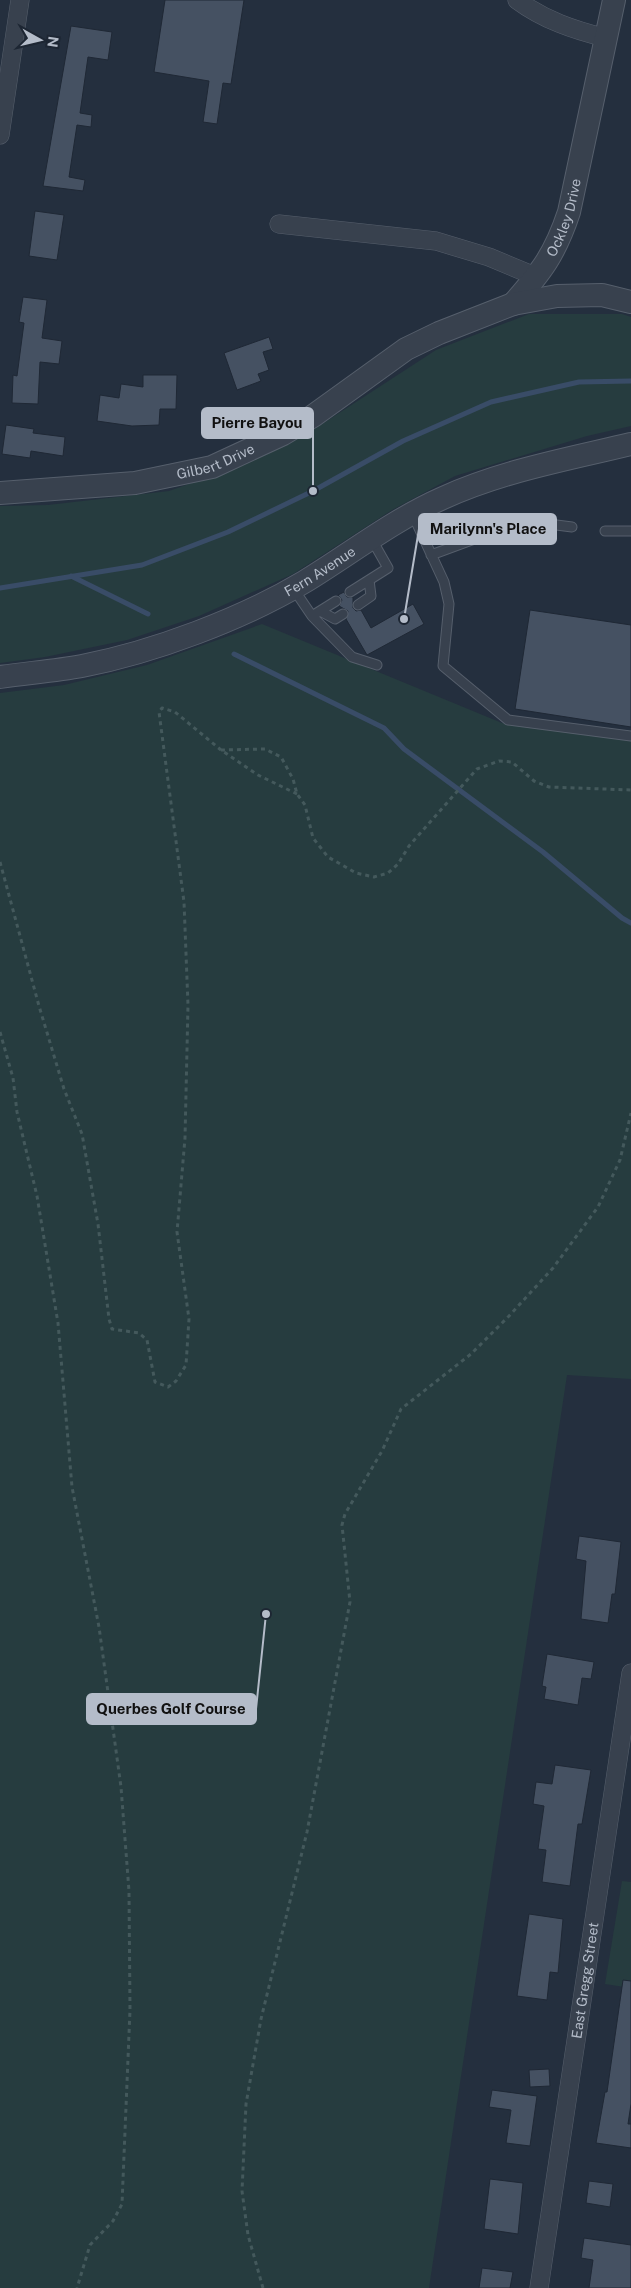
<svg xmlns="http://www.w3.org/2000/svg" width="631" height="2288" viewBox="0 0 631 2288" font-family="'Public Sans',sans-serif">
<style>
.green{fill:#263c3f}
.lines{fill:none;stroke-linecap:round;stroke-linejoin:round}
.stream{stroke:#394c67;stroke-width:5}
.building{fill:#455162;stroke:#1f2835}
.service-casing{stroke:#565f6c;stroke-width:11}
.minor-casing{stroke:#565f6c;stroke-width:19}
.tertiary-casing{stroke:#565f6c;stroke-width:24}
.path{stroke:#44595c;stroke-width:3;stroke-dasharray:4 4;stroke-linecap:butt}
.service{stroke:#38414e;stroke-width:9}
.minor{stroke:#38414e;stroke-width:18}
.tertiary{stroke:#38414e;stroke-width:22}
.labels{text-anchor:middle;stroke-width:5;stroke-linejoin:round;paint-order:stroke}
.street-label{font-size:14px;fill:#b4bcc9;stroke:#1d2633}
.leader{fill:none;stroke:#b4bcc9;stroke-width:2}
.callout-dot{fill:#b4bcc9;stroke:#1d2633;stroke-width:2}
.callout{fill:#b4bcc9;stroke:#b4bcc9;stroke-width:2}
.callout-label{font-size:15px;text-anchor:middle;font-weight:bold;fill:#111}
</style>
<rect width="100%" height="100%" fill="#242f3e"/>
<path class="green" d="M529 314H622L631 317V426L587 436 455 476 392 510 293 574 199 616 127 640 45 657 0 663V506L48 505 169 491 240 466 313 430 436 350Z
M262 624 502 723 631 740V1379L567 1375 429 2288H0V693L64 685 147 665Z
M622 1881 631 1882V1988L605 1984Z"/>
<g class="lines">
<path class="stream" d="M71 576 148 614
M0 588 142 565 228 532 313 491 403 441 491 402 579 382 631 381
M234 654 384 728 404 749 543 852 622 918 631 923"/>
</g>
<path class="building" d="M165 0H244L231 84 223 83 217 124 203 122 209 81 154 72Z
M71 26 112 32 108 60 88 57 80 113 92 115 91 127 77 125 69 177 85 180 83 191 43 186Z
M35 211 64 215 57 260 29 256Z
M23 297 47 300 42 338 62 341 59 364 40 362 38 404 12 403 13 375 17 376 24 323 19 322Z
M269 337 273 349 263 352 269 370 258 374 261 381 237 390 224 353Z
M143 375H177L176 409H160L159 425 132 426 97 421 100 395 119 398 121 384 143 387Z
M6 425 34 429 33 433 65 437 63 456 31 451 30 458 2 454Z
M344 592 347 597H353V608L356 611 361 610 371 628 413 604 424 624 367 655 346 619 348 611 339 606 342 600 338 595Z
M530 610 631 625V727L515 709Z
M579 1536 621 1542 615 1594H612L608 1623 581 1619 586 1561 576 1559Z
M547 1654 594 1662 591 1679 582 1678 578 1705 544 1699 546 1687 542 1686Z
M555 1765 591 1770 582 1824H578L570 1886 542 1882 546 1850 538 1849 544 1806 533 1804 536 1782 552 1784Z
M529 1914 563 1919 558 1973 550 1972 547 2000 517 1996Z
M623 1980 631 1981V2104L628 2124H631V2148L596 2143 605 2092H607Z
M549 2069 550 2086 530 2087 529 2070Z
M492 2090 537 2096 530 2146 506 2143 511 2110 489 2107Z
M490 2179 523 2183 518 2234 484 2229Z
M589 2181 613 2184 610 2207 586 2203Z
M584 2238 631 2245V2288H589L593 2260 581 2258Z
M482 2268 513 2272 510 2288H479Z"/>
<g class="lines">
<g class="service-casing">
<path id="service" d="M412 513 444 582 449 604 443 666 508 720 631 736
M605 531H631
M431 555 518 523H541L572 527
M293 588 312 616 336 601
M350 592 388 568 371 538
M358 605 371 596 369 580
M320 611 335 619 343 614
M312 616 352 657 377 665"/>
</g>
<g class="minor-casing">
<g id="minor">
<path d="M517 0C544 20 574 30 606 38"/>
<path d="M0 135 20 0"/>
<path d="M279 224 436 241 489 257 537 277"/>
<path id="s1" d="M539 2288 631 1673"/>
</g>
</g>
<g class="tertiary-casing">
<g id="tertiary">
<path id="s2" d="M513 304C542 271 555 254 569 212L614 0"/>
<path id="s3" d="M0 493 135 483 212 467 283 434 313 416 406 349 439 333 513 304 557 296 602 295 631 302"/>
<path id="s4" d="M0 677C27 673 55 671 82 666 154 652 242 619 304 582 350 554 393 520 443 498 502 471 568 459 631 444"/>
</g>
</g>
<path class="path" d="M297 794 258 775 221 750 265 749 281 757 293 779 297 794 305 805 313 838 328 857 356 873 374 877 388 873 398 864 409 846 477 769 499 761 512 762 534 781 549 787 631 790
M0 862 39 1006 64 1089 82 1134 98 1224 109 1319 112 1329 139 1333 147 1340 155 1382 168 1387 176 1381 186 1365 189 1319 177 1232 185 1138 188 1005 184 902 159 712 162 708 175 712 221 750
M0 1032 13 1078 17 1112 37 1196 58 1323 72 1487 99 1627 121 1787 129 1891 130 2010 122 2204 113 2221 90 2245 77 2288
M263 2288 248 2235 242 2191 246 2104 261 2019 307 1832 350 1602 342 1525 345 1514 382 1451 401 1409 471 1354 509 1316 553 1268 598 1207 620 1160 631 1113"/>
<use href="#service" class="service"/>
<use href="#minor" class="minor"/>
<use href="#tertiary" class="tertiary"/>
</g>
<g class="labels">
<g class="street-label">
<text dy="5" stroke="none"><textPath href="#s2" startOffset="102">Ockley Drive</textPath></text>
<text dy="5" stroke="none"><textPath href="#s3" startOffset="219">Gilbert Drive</textPath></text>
<text dy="5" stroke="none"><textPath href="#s4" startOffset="340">Fern Avenue</textPath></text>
<text dy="5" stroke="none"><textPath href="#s1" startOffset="311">East Gregg Street</textPath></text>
</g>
</g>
<path class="leader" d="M313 491L313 423M404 619L419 529M266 1614L256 1709"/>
<g class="callout-dot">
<circle cx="313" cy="491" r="5"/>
<circle cx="404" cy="619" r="5"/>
<circle cx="266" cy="1614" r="5"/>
</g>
<g class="callout">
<rect x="202" y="408" width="111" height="30" rx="5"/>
<rect x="419" y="514" width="137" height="30" rx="5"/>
<rect x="87" y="1694" width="169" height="30" rx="5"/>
</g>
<g class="callout-label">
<text x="257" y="428">Pierre Bayou</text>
<text x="488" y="534">Marilynn's Place</text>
<text x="171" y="1714">Querbes Golf Course</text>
</g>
<g transform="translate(40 40) rotate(98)" stroke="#1d2633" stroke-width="4" paint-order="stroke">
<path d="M0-4L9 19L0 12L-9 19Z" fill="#b4bcc9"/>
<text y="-8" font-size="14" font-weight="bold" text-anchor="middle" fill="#b4bcc9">N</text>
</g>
</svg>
